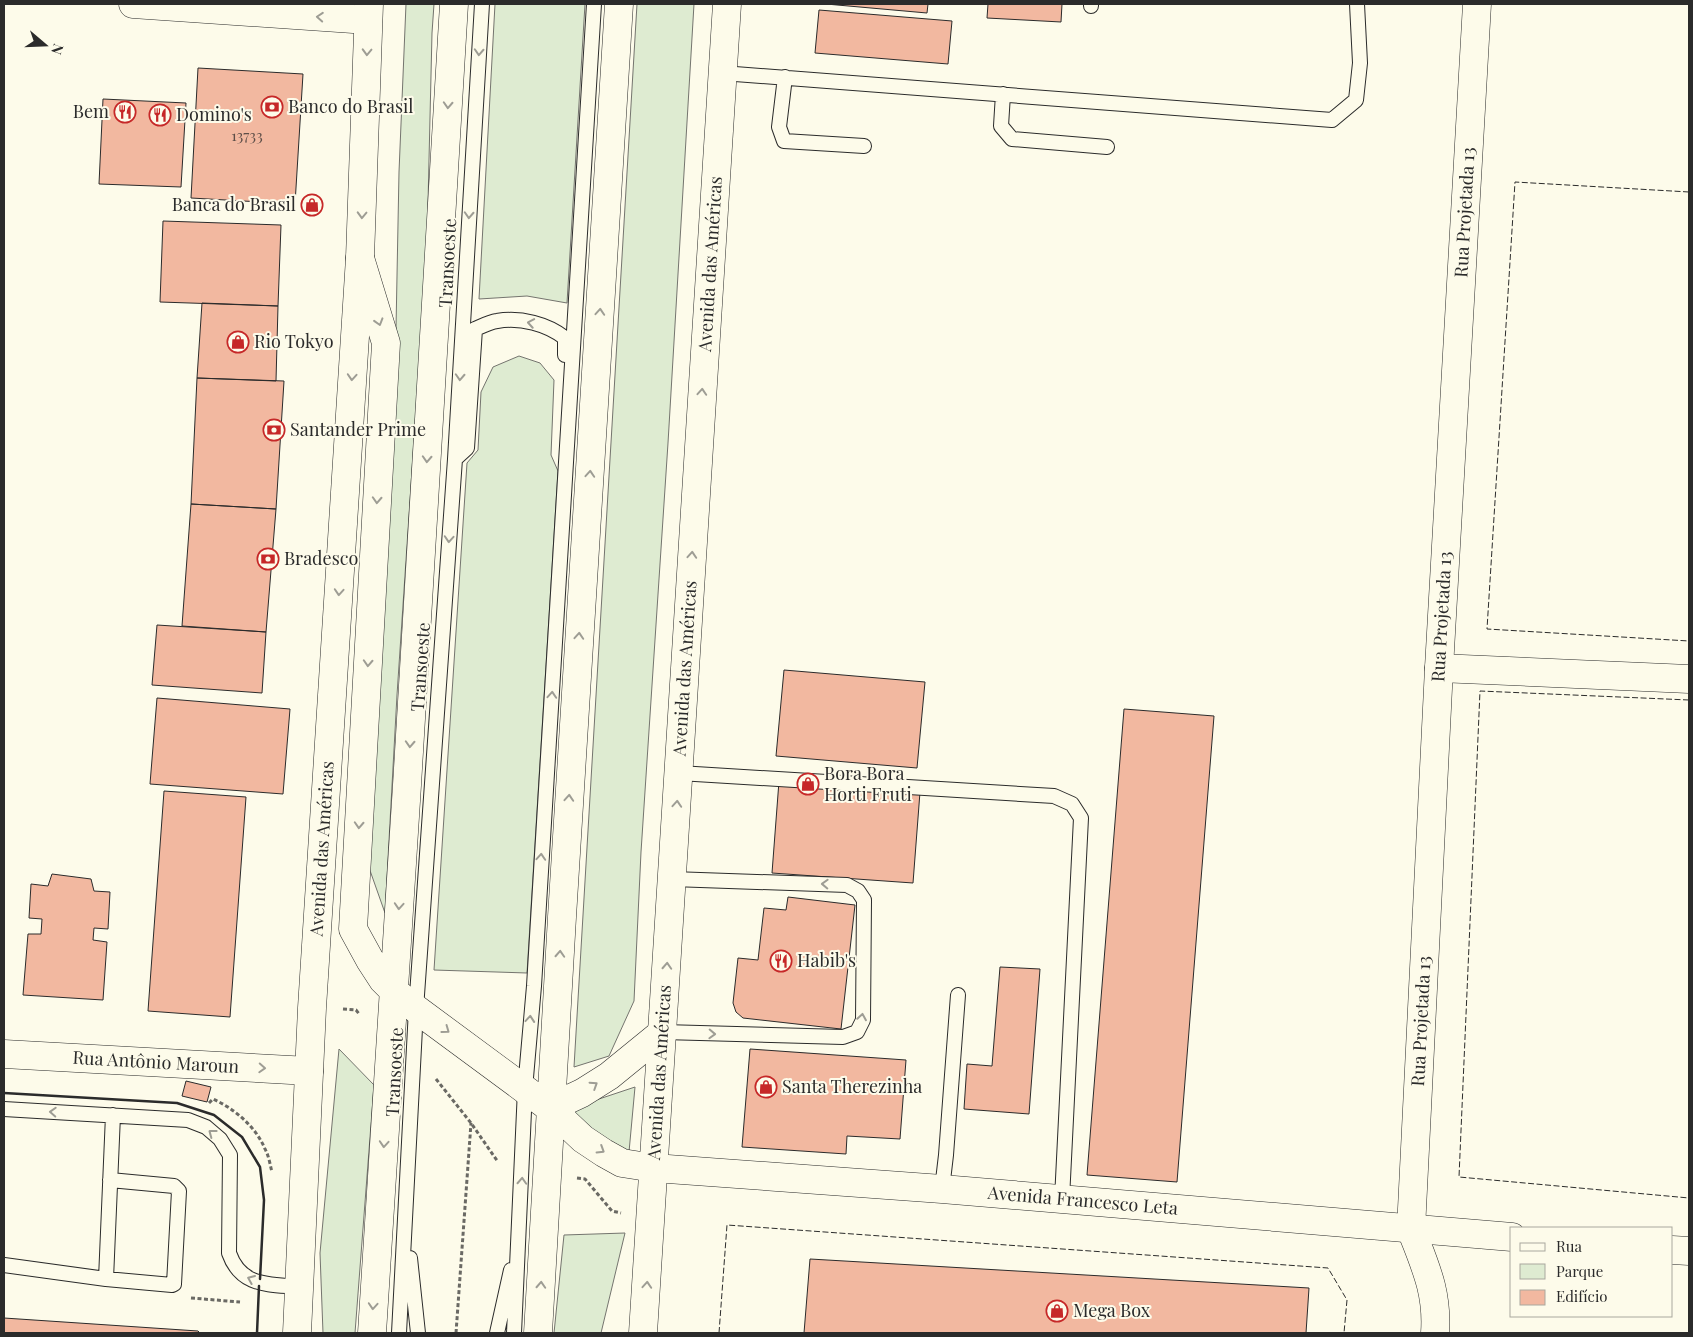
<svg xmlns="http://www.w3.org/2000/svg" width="1693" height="1337" viewBox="0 0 1693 1337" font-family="'Playfair Display',serif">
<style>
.green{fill:#deebd1;stroke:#74746e}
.building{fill:#f2b8a0;stroke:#2b2b2b}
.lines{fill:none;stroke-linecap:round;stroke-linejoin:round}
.lane-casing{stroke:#2b2b2b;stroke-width:16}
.street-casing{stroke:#2b2b2b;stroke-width:29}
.secondary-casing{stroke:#2b2b2b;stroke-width:29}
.highway-casing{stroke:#2b2b2b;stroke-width:29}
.path{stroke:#6a6964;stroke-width:3;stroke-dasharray:4 2.5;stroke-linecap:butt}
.lane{stroke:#fdfbea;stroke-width:14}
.street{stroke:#fdfbea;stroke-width:28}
.secondary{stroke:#fdfbea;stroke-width:28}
.highway{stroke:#fdfbea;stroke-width:28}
.fence{stroke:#2b2b2b;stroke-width:1;stroke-dasharray:6 2.5;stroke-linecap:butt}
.wall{stroke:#2b2b2b;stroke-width:2.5}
.oneway{stroke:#9e9d94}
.labels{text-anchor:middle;stroke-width:4;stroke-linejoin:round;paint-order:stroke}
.number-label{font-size:15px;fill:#5d4e48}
.poi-label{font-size:18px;fill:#2b2b2b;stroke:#fdfbea;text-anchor:start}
.street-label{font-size:18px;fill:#2b2b2b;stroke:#fdfbea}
</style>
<rect width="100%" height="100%" fill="#fdfbea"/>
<path class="green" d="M406 4H434L432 33 427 245 397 695 385 913 367 862 395 381 399 172Z
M495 4H585L567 303 527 296 479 299Z
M637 4H694L668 443 641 852 634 1001 609 1056 574 1067Z
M519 356 540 363 554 380 551 455 558 471 527 973 434 970 467 463 478 450 481 392 493 367Z
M339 1049 374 1085 355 1333H323L320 1253Z
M635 1087 629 1152 574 1120 575 1107Z
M625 1233 601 1333H554L564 1235Z"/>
<path class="building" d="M826 4H928L927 13Z
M988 4H1062L1061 22 987 18Z
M819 10 952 21 948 64 815 53Z
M198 68 303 74 295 204 191 198Z
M103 99 186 103 181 187 99 184Z
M163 221 281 225 278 306 160 302Z
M202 303 278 306 276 381 197 378Z
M197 378 284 381 276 509 191 504Z
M191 504 276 509 266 632 182 626Z
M157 625 266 632 262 693 152 685Z
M784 670 925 682 917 768 776 756Z
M157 698 290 709 283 794 150 784Z
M1124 709 1214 716 1177 1182 1087 1175Z
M779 781 920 792 913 883 772 873Z
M164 791 246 797 230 1017 148 1011Z
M52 874 91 879 94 891 110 892 108 929 94 928 93 940 107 942 103 1000 23 995 28 934H41L42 919 29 918 31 884 48 886Z
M788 897 855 905 841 1029 743 1018 736 1012 733 1003 738 958 758 960 764 908 786 910Z
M1000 967 1040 969 1029 1114 964 1109 967 1064 992 1066Z
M750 1049 906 1060 900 1139 847 1136 846 1154 742 1147Z
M186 1081 211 1087 207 1102 182 1096Z
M810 1259 1309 1288 1306 1333H804Z
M4 1318 198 1331 200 1333H4Z"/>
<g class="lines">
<g class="lane-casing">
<path id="lane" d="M1091 6V4
M722 73 1332 120 1356 100 1360 63 1357 4
M785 77 779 127 784 141 864 146
M1003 94 1001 126 1012 139 1107 147
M455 459 467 448 475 329C482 326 490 322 497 321 521 317 547 324 565 338V355
M679 773 1054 796 1072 804 1081 818 1062 1199
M663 1032 843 1037 857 1032 863 1020 864 900 858 891 847 885 672 879
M4 1109 188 1120 206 1127 220 1139 230 1155 229 1253C241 1287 268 1284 299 1287
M942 1189 946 1155 958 995
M410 1258 418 1333
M4 1265 106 1279 172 1285 174 1284 179 1191 174 1186 110 1180
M106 1279 113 1115
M399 1333 416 1009 455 459 482 4
M497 1333 511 1270
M514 1333 525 1089 534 986 594 4"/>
</g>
<g class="street-casing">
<g id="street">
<path d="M1439 668 1689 679"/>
<path id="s1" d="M654 1168 942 1189 1512 1237"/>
<path d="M1672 1250 1689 1251"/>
<path id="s2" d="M1435 1333C1438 1292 1425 1266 1411 1229L1439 668 1477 4"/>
</g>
</g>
<g class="secondary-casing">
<g id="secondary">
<path d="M133 4 368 20"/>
<path id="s3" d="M4 1054 309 1071"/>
<path id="s4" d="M297 1333 312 1008 360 258 369 4"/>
<path id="s5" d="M643 1333 727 4"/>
</g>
</g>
<g class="highway-casing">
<path id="highway" d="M360 258 386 343 353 929 370 960 383 980 393 990 416 1009 550 1108 583 1139 604 1153 622 1163 654 1168
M550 1108 582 1093 609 1076 663 1032
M372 1333 407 785 454 4
M538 1333 562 917 619 4"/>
</g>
<path class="path" d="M343 1009 356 1010 360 1015
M436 1079 471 1123 498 1162
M209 1103 213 1099C235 1109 256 1127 265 1149 269 1156 270 1165 272 1172
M577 1178 585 1179 612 1211 621 1213
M191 1298 240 1302
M456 1333 471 1123"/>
<use href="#lane" class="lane"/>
<use href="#street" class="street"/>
<use href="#secondary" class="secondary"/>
<use href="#highway" class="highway"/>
<path class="fence" d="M1689 192 1515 182 1487 629 1689 641
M1689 700 1480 691 1459 1177 1689 1198
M719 1333 727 1225 1328 1268 1347 1300 1344 1333"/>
<path class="wall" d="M4 1093 177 1103 214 1115 242 1137 260 1167 264 1200 260 1279
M257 1333 259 1286"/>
</g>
<defs><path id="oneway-chevron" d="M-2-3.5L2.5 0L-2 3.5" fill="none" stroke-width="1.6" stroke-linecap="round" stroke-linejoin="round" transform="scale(1.25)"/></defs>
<g class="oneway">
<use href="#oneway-chevron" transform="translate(320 17) rotate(-176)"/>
<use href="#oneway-chevron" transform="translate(367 52) rotate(92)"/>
<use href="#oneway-chevron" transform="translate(479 52) rotate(93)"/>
<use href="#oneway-chevron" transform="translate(448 105) rotate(93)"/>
<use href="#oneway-chevron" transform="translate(362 215) rotate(92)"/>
<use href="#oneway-chevron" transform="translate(469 215) rotate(93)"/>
<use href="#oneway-chevron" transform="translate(600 312) rotate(-86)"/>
<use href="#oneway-chevron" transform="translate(379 322) rotate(73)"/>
<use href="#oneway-chevron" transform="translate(531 323) rotate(-170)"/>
<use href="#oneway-chevron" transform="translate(352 377) rotate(94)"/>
<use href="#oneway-chevron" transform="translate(460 377) rotate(93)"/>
<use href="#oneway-chevron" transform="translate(702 392) rotate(-86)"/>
<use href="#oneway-chevron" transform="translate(427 459) rotate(93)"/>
<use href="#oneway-chevron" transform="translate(590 474) rotate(-86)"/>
<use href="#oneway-chevron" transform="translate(377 500) rotate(93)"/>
<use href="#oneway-chevron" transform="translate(449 539) rotate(94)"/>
<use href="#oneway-chevron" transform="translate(692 555) rotate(-86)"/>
<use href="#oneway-chevron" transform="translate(339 592) rotate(94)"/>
<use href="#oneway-chevron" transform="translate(579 636) rotate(-86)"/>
<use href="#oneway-chevron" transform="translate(368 663) rotate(93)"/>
<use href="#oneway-chevron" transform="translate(552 695) rotate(-86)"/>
<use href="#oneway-chevron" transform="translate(410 744) rotate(93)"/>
<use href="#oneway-chevron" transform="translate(569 798) rotate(-86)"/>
<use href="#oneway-chevron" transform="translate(677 804) rotate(-86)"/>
<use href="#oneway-chevron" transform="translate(359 825) rotate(93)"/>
<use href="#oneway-chevron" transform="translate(541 857) rotate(-86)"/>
<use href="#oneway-chevron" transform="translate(825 884) rotate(-178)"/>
<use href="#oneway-chevron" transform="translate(399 906) rotate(94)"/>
<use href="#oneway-chevron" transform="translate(560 954) rotate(-87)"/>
<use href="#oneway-chevron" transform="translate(667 966) rotate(-87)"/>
<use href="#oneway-chevron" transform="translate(862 1017) rotate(-81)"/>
<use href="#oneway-chevron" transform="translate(530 1019) rotate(-85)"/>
<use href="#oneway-chevron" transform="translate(446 1030) rotate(36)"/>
<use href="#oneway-chevron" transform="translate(712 1034) rotate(2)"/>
<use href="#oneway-chevron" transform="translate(262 1068) rotate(3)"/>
<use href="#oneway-chevron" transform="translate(594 1085) rotate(-33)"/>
<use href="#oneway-chevron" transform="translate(53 1112) rotate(-177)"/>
<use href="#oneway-chevron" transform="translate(212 1133) rotate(-143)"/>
<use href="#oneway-chevron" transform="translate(384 1144) rotate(94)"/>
<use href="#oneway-chevron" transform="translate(601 1150) rotate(32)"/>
<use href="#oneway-chevron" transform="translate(522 1181) rotate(-87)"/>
<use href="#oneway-chevron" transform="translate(251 1279) rotate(-157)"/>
<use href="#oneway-chevron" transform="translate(541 1285) rotate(-87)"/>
<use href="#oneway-chevron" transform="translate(647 1285) rotate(-86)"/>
<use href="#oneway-chevron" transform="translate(373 1306) rotate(94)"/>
</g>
<defs>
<g id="bank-ring" transform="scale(1.125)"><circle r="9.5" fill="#fdfbea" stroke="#c62828" stroke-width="1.5"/><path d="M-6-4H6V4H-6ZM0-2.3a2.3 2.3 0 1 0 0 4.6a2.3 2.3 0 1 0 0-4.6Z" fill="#c62828"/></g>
<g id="restaurant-ring" transform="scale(1.125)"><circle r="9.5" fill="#fdfbea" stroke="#c62828" stroke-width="1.5"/><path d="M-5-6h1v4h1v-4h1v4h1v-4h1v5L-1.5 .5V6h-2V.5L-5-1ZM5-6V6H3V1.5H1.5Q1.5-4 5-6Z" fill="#c62828"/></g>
<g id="shop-ring" transform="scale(1.125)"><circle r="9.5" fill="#fdfbea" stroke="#c62828" stroke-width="1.5"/><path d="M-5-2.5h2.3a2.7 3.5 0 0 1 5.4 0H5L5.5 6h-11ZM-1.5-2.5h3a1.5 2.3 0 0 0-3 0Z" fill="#c62828"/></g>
</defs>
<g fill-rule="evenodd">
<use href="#bank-ring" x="272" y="107"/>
<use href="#restaurant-ring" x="125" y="112"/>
<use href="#restaurant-ring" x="160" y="115"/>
<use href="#shop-ring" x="312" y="205"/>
<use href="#shop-ring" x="238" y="342"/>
<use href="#bank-ring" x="274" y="430"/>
<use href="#bank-ring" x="268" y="559"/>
<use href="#shop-ring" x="808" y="784"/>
<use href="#restaurant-ring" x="781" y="961"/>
<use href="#shop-ring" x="766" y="1087"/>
<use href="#shop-ring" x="1057" y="1311"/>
</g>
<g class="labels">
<g class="number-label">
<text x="247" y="141">13733</text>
</g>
<g class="poi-label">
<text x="288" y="113">Banco do Brasil</text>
<text x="109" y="118" text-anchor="end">Bem</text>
<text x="176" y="121">Domino's</text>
<text x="296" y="211" text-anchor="end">Banca do Brasil</text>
<text x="254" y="348">Rio Tokyo</text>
<text x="290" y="436">Santander Prime</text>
<text x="284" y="565">Bradesco</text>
<text x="824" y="780">Bora Bora<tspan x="824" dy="21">Horti Fruti</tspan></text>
<text x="797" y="967">Habib's</text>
<text x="782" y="1093">Santa Therezinha</text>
<text x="1073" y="1317">Mega Box</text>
</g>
<g class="street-label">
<text dy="6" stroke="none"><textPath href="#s2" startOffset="1126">Rua Projetada 13</textPath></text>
<text transform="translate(448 263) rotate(-87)" y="6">Transoeste</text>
<text dy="6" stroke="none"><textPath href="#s5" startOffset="1071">Avenida das Américas</textPath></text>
<text dy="6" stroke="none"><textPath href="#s2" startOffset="721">Rua Projetada 13</textPath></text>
<text transform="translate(421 667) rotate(-86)" y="6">Transoeste</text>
<text dy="6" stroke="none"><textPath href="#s5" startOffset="666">Avenida das Américas</textPath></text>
<text dy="6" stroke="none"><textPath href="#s4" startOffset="485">Avenida das Américas</textPath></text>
<text dy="6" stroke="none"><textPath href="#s2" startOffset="316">Rua Projetada 13</textPath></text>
<text dy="6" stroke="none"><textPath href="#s3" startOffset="152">Rua Antônio Maroun</textPath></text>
<text transform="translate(395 1072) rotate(-87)" y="6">Transoeste</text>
<text dy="6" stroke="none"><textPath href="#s5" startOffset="261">Avenida das Américas</textPath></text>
<text dy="6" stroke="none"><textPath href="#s1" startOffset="430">Avenida Francesco Leta</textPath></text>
</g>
</g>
<rect width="1693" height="1337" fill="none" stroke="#2b2b2b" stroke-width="10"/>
<rect x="1510" y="1227" width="162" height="90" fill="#fdfbea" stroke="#a9a89e"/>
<rect x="1520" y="1243" width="25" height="8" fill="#fdfbea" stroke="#a9a89e"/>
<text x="1556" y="1252" font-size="15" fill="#2b2b2b">Rua</text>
<rect x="1520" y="1264" width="25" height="15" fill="#deebd1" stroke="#a9a89e"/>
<text x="1556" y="1277" font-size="15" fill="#2b2b2b">Parque</text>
<rect x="1520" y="1290" width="25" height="15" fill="#f2b8a0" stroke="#a9a89e"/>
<text x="1556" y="1302" font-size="15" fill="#2b2b2b">Edifício</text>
<g transform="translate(45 45) rotate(109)" stroke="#fdfbea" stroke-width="4" paint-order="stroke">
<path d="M0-4L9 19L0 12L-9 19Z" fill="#2b2b2b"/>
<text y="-8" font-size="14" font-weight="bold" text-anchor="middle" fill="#2b2b2b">N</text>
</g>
</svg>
